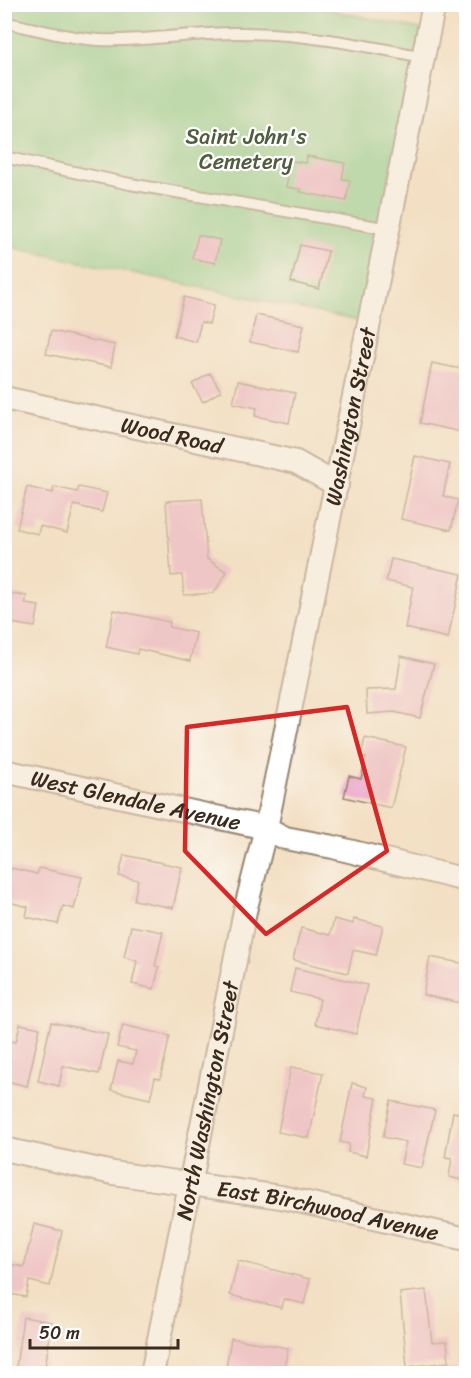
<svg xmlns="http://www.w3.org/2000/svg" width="471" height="1378" viewBox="0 0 471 1378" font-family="Sriracha,sans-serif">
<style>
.green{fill:#84d08e;stroke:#607d56;stroke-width:1.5}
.building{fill:#eca7c8}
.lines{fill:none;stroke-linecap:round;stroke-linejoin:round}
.lane-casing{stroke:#978571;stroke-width:14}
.street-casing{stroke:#978571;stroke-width:26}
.lane{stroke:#fff;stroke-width:10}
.street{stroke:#fff;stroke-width:22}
.marked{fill:none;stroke:#d62828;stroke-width:4.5;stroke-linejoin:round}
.labels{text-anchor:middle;stroke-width:4.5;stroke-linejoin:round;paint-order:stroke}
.park-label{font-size:22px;fill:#515c40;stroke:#fff}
.street-label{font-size:22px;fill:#3b2a1e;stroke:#fff}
</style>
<rect width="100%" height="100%" fill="#fff"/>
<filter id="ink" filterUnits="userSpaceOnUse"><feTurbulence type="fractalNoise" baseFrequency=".0167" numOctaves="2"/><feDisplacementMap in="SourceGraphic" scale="12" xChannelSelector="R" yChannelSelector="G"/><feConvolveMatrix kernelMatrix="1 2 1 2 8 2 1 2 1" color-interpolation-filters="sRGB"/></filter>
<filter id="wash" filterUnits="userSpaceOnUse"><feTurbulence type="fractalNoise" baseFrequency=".008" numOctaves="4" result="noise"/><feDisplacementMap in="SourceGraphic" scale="24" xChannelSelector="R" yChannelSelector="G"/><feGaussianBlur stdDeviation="1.35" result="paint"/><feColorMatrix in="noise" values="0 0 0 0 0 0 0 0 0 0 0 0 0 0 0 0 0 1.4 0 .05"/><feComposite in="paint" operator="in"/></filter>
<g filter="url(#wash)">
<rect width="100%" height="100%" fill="#f3e0c4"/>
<path class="green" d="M5 5H306L421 29 359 321 5 246Z"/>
<g id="blocks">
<path class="building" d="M307 156 345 163 342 179 350 180 346 201 300 192 301 189 286 187 291 161 306 163Z
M198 235 220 240 215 263 192 258Z
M300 245 328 251 319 289 291 282Z
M184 297 214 305 209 324 201 322 196 342 174 336Z
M256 315 304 325 298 352 250 342Z
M51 331 115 345 111 367 46 354Z
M432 363 466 370V433L420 423Z
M210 373 221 391 203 402 192 384Z
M238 381 295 393 289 423 255 416 257 408 233 403Z
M415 456 450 464 443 496 458 500 451 530 401 519Z
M27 487 53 493 54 487 77 492 79 487 107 493 102 512 74 505 67 533 40 526 38 534 17 529Z
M202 499 207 559 227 572 214 593 184 595 182 575 171 576 166 501Z
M391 559 462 574 448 638 405 628 413 587 386 581Z
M4 593 27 596 25 604 39 606 35 627 4 622Z
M114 610 170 622 169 627 196 633 190 661 138 649 137 654 106 647Z
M401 656 434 664 420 718 394 712 367 714 366 690 396 689Z
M365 738 406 747 391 808 344 797 349 776 361 779 366 758 361 756Z
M124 855 182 867 173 908 134 900 138 880 119 876Z
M11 868 37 874 39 868 82 877 74 909 63 906 58 924 26 917 28 907 5 901Z
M334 919 353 924 354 919 383 926 376 955 353 950 348 973 293 960 301 928 330 935Z
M131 926 163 932 155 966 159 967 154 989 132 984 137 961 124 957Z
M430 957 466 964V1004L423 995Z
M295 968 367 985 356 1034 315 1024 320 999 290 992Z
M51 1022 108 1034 99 1074 63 1066 59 1086 38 1081Z
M20 1024 40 1028 27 1086 6 1081 8 1073 4 1072V1040L16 1042Z
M123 1025 170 1036 160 1079 155 1078 150 1099 111 1090 118 1061 133 1064 136 1051 117 1047Z
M291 1067 323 1073 309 1138 278 1132Z
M352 1083 367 1087 365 1096 377 1098 366 1156 348 1152 349 1144 340 1142Z
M391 1101 435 1110 422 1168 401 1164 406 1142 383 1137Z
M453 1112 466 1115V1181L449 1177 452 1158 445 1157Z
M34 1224 62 1231 50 1286 29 1281 26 1297 4 1293V1263L24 1267Z
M238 1261 310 1279 304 1304 284 1299 282 1308 230 1295Z
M426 1290 432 1342 447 1341 449 1362 407 1367 400 1293Z
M23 1317 52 1322 44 1374H15Z
M231 1338 288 1348 283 1374H225Z
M466 1367V1374H430V1371Z"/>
</g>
</g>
<g filter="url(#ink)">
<use href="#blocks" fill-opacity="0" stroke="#978571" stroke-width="1.5"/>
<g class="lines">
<g class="lane-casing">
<path id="lane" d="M4 22C36 29 67 38 99 40 147 42 194 32 241 33 303 33 363 45 423 57
M4 157 130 184 389 229"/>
</g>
<g class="street-casing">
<g id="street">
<path id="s1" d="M4 398 296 462 337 485"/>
<path id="s2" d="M4 771 266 828 285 838 333 847 466 880"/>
<path id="s3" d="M4 1149 113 1173 281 1197 466 1239"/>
<path id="s4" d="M152 1374 245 911 266 828 434 4"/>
</g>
</g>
<use href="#lane" class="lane"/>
<use href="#street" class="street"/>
</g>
</g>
<path d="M0 0H471V1378H0ZM347 707 387 851 266 934 185 851 187 727Z" fill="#f3e0c4" fill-opacity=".55" fill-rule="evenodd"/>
<path class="marked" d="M347 707 387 851 266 934 185 851 187 727Z"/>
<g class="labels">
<g class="park-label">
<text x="246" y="144">Saint John's<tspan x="246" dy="25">Cemetery</tspan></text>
</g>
<g class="street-label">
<text dy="8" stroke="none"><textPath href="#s4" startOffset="978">Washington Street</textPath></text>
<text dy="8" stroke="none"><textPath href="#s1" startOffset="172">Wood Road</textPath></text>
<text dy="8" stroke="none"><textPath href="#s2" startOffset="135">West Glendale Avenue</textPath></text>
<text dy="8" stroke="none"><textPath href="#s4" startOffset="279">North Washington Street</textPath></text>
<text dy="8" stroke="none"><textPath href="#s3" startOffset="330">East Birchwood Avenue</textPath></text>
</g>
</g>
<rect width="471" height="1378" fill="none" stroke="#fff" stroke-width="24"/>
<path d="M30 1339v9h148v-9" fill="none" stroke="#3b2a1e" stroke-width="3"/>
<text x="39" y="1339" font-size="18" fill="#3b2a1e" stroke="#ffffff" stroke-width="4.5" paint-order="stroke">50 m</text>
</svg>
